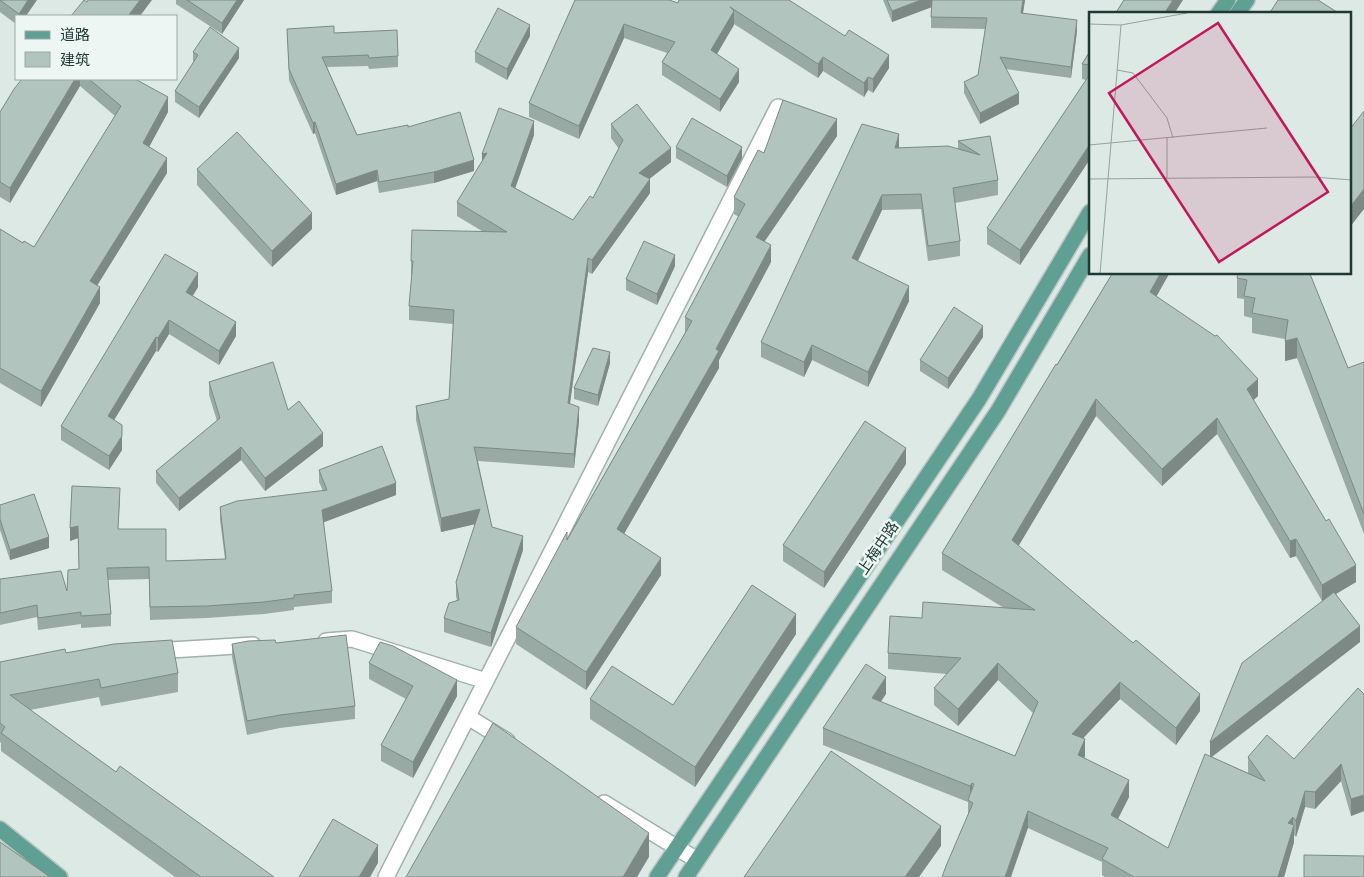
<svg xmlns="http://www.w3.org/2000/svg" width="1364" height="877" viewBox="0 0 1364 877" font-family="Overpass,'Noto Sans SC',sans-serif">
<style>
.lines{fill:none;stroke-linecap:round;stroke-linejoin:round}
.minor-casing{stroke:#a0b1ac;stroke-width:18}
.primary-casing{stroke:#bcc4c2;stroke-width:18}
.minor{stroke:#fff;stroke-width:15}
.primary{stroke:#60a094;stroke-width:15}
.wall{fill:#99a9a3;fill-rule:evenodd}
.shaded-wall{fill:#7d8985}
.building{fill:#b2c4be;stroke:#7d8985}
.labels{text-anchor:middle;stroke-width:5;stroke-linejoin:round;paint-order:stroke}
.street-label{font-size:15px;fill:#1e3933;stroke:#edf6f2}
.inset-road{fill:none;stroke:#91a39e;stroke-width:1}
.view{fill:#c2185b;fill-opacity:0.15;stroke:#c2185b;stroke-width:2.5}
.inset-edge{fill:none;stroke:#1e3933;stroke-width:2.5}
</style>
<rect width="100%" height="100%" fill="#dde9e5"/>
<g class="lines">
<g class="minor-casing">
<path id="minor" d="M326 641 352 639 486 681
M154 651 253 645
M468 717 507 741
M604 803 697 860
M386 877 778 107"/>
</g>
<g class="primary-casing">
<path id="primary" d="M1218 14 1228 0
M1237 14 1247 0
M0 829 60 877
M657 877 979 399 1090 212
M686 877 998 411 1090 255"/>
</g>
<use href="#minor" class="minor"/>
<use href="#primary" class="primary"/>
</g>
<path class="wall" d="M0 0 26 16H16V24L0 12Z
M176 0H244L222 34 176 4Z
M575 0 678 3 789 0 889 68 873 93 868 90 864 97 823 71 818 78 734 24 717 54 739 82 720 112 662 75V62L667 53 624 38 579 139 529 117V103Z
M883 0H1025L1023 13 1077 31 1071 78 1006 69 1019 104 980 124 964 93V82L978 75 985 29 931 28V7L892 22Z
M287 29 334 33 398 56V67L369 69 368 66 327 67 357 135 408 127 474 171 434 183 379 193 377 181 336 195 315 133 313 134 289 80Z
M530 36 507 80 475 62V52Z
M1090 51V159L1020 265 987 244V228L1086 80 1082 79V64Z
M193 52 239 58 199 118 175 102V91L193 63Z
M22 79H136L168 112 149 147 167 173 97 285 100 303 41 407 0 383V229L23 243 34 247 115 116 80 86 10 203 0 197V112Z
M611 124 671 162 649 179 650 193 592 274 588 272 570 404 579 421 574 468 478 461 492 527 523 550 491 647 444 632V618L457 600 456 596V582L475 524 441 532 416 420V406L449 399 453 324 409 320V306L412 275H411V261L482 231 457 216V202L534 135 515 188 573 220 593 198 619 149 611 138Z
M837 136 764 241 771 262 719 360V368L624 534 661 575 586 690 516 644V627L567 539 685 333V317L739 217 734 214V197L764 153Z
M990 136 998 180V195L955 203 960 241V256L928 261 921 209 882 210 858 261 909 301 868 387 812 360 804 377 761 357V342L899 148 958 149V141Z
M676 147 742 158 727 187 676 158Z
M197 169 312 229 272 267 197 185Z
M675 266 657 305 626 290V279Z
M1112 274H1169L1156 296 1258 396 1253 400 1356 582 1336 594 1360 642 1212 757 1248 773V757L1294 759 1364 694V811L1351 816 1341 781 1315 809 1305 807 1296 837 1294 835V842L1284 877H1105L1102 875V862L1028 828 968 814V802L823 745V728L886 694 880 702 1015 756 1033 713 998 680 958 726 934 705V688L947 674 888 669V653L922 618 1004 608 942 570V553ZM1096 416 1162 486 1217 434 1290 558 1296 556 1322 601 1210 757 1168 848 1118 819 1129 797 1084 758 1085 756 1083 738 1120 699 1176 745 1200 711 1018 546Z
M1310 274 1348 368 1364 362V534L1297 358 1285 361V339L1252 333V318L1244 316V299L1237 298V278Z
M198 287 193 296 236 336 219 365 169 334 158 352 156 351 114 420 122 439V450L109 470 61 440V426Z
M983 337 948 389 920 371V360Z
M610 363 598 406 574 399V388Z
M209 382 288 410 323 446 265 491 241 460 179 511 156 483V471L217 421 209 395Z
M906 464 824 588 783 561V545Z
M319 470 396 495 323 522 332 591V603L294 607V610L264 614 207 618 150 620 149 579 108 580 111 614V626L81 628V624L38 630 37 617 0 625V579L67 591 79 569 78 538 70 541 120 500 118 529 166 561 225 559 220 520V507L323 491 319 482Z
M0 505 49 548 10 560 0 530Z
M796 634 695 787 590 719V699L673 705Z
M276 643 355 706V719L280 728 247 735 232 657V644Z
M66 653 178 673V692L101 706 99 697 30 710 116 772 274 877H175L1 751V743L0 742V662Z
M369 663 457 696 413 778 381 761V745L406 699 369 679Z"/>
<path class="shaded-wall" d="M28 0H37L26 16H19V14Z
M140 0H152L140 16H128Z
M237 0H244L222 34V23Z
M921 0H932V7L892 22V11Z
M1023 0H1025L1021 24V13Z
M1173 0H1183L1174 14H1164Z
M734 11V25L711 64V50Z
M1077 20V31L1071 78V67Z
M624 24V38L579 139V126Z
M530 25V36L507 80V69Z
M239 48V58L199 118V107Z
M889 55V68L873 93V79Z
M823 57V71L818 78V64Z
M739 69V82L720 112V99Z
M868 77V90L864 97V83Z
M75 79H80V86L10 203V188Z
M1019 93V104L980 124V113Z
M168 97V112L143 158V143Z
M837 119V136L756 254V237Z
M534 121V135L511 200V186Z
M315 122V133L313 134V123Z
M899 134V148H895Z
M1090 144V159L1020 265V250Z
M742 147V158L727 187V176Z
M671 148V162L639 187V173Z
M487 153 482 168V154Z
M167 158V173L90 297V281Z
M474 160V171L434 183V172Z
M377 170V181L336 195V184Z
M650 179V193L592 274V260Z
M1364 189V209L1350 227V207Z
M882 195V210L852 273V258Z
M312 213V229L272 267V251Z
M771 245V262L719 360V368L617 546V529L716 349Z
M675 255V266L657 305V294Z
M588 258V272L568 417V403Z
M198 273V287L186 306V292Z
M1160 274H1169L1150 308V292Z
M909 286V301L868 387V372Z
M100 287V303L41 407V391Z
M169 320V334L158 352V338Z
M236 322V336L219 365V351Z
M983 326V337L948 389V378Z
M156 337V351L108 430V416Z
M1297 338V358L1285 361V341Z
M812 345V360L804 377V362Z
M610 352V363L598 406V395Z
M1258 379V396L1247 406V389Z
M1096 399V416L1012 557V540Z
M579 407V421L574 468V454Z
M1217 418V434L1162 486V469Z
M122 425V450L109 470V456Z
M323 433V446L265 491V478Z
M241 447V460L179 511V498Z
M906 448V464L824 588V572Z
M396 483V495L322 523V510Z
M480 509V523L441 532V518Z
M78 526V538L70 541V528Z
M523 536V550L491 647V633Z
M49 537V548L10 560V550Z
M1296 539V556L1290 558V541Z
M661 558V575L586 690V672Z
M1356 565V582L1322 602V585Z
M796 614V634L695 787V767Z
M1360 626V642L1210 758V742Z
M998 663V680L958 726V709Z
M886 677V694L872 715V698Z
M457 680V696L413 778V762Z
M1120 682V699L1072 750V734Z
M1200 694V711L1176 745V728Z
M1085 739V756L1078 772V755Z
M1341 764V781L1315 809V792Z
M1129 780V797L1111 832V815Z
M972 783V800L970 801V786Z
M1305 791V807L1296 837V821Z
M1364 795V811L1351 816V799Z
M1028 811V828L1011 877H1005Z
M1293 817V829L1294 825V842L1284 877H1278L1288 823Z
M941 826V846L919 877H905Z
M649 833V857L637 877H623Z
M378 845V863L370 877H359Z"/>
<path class="building" d="M0 0H28L19 14Z
M84 0 87 2 88 0H140L128 16H71Z
M187 0H237L222 23Z
M575 0H669L678 3 679 0H789L845 36 849 30 889 55 873 79 868 77 864 83 823 57 818 64 730 7 734 11 711 50 739 69 720 99 662 62 675 42 624 24 579 126 529 103Z
M887 0H921L892 11Z
M932 0H1023L1021 13 1077 20 1071 67 1000 57 1019 93 980 113 964 82 978 75 987 18 931 17Z
M1124 0H1173L1164 14H1115Z
M1278 0H1318L1340 14H1269Z
M498 8 530 25 507 69 475 52Z
M334 26V33L397 30 398 56 369 58 368 55 322 57 357 135 408 125V127L460 112 474 160 434 172 379 182 377 170 336 184 315 122 313 123 289 69 287 29Z
M210 27 239 48 199 107 175 91 198 55 193 52Z
M1090 51V65L1082 64Z
M1090 74V144L1020 250 987 228Z
M22 79H75L10 188 0 182V112L14 89Z
M89 79H135L168 97 143 143 167 158 90 281 100 287 41 391 0 368V229L23 243 24 241 34 247 121 106Z
M783 100 837 119 756 237 771 245 716 349 719 351 617 529 661 558 586 672 516 627 567 532V540L692 321 685 317 745 204 734 197 758 150 764 153Z
M637 104 671 148 639 173 650 179 592 260 588 258 568 403 579 407 574 454 474 447 492 527 523 536 491 633 444 618 449 603 459 600 456 582 480 509 441 518 416 406 449 399 454 310 409 306 413 261H411L412 230 507 232 457 202 487 153 482 154 499 108 534 121 511 186 573 220 590 196 593 198 623 140 611 124Z
M1364 111V189L1350 207V129Z
M692 118 742 147 727 176 676 147Z
M862 124 899 134 895 148 948 146 980 155 958 141 990 136 998 180 953 188 960 241 928 246 921 194 882 195 852 258 909 286 868 372 812 345 804 362 761 342Z
M237 132 312 213 272 251 197 169Z
M644 241 675 255 657 294 626 279Z
M165 254 198 273 186 292 236 322 219 351 169 320 158 338 156 337 108 416 122 425V436L109 456 61 426Z
M1112 274H1160L1150 292 1215 336 1217 335 1258 379 1247 389 1326 521 1329 519 1356 565 1322 585 1296 539 1290 541 1217 418 1162 469 1096 399 1012 540 1133 643 1136 640 1200 694 1176 728 1120 682 1072 734 1085 739 1078 755 1129 780 1111 815 1168 848 1205 754 1265 781 1248 757 1267 735 1294 759 1358 688 1364 694V795L1351 799 1341 764 1315 792 1305 791 1296 821 1293 817 1288 823 1294 825 1278 877H1134L1102 859 1108 848 1028 811 1005 877H942L946 866 973 803 968 800 974 784 972 783 970 786 823 728 866 664 886 677 872 698 1015 756 1038 702 998 663 958 709 934 688 961 658 888 653 890 616 922 618 923 602 1035 610 942 553 1056 364 1057 365Z
M1238 274H1310L1348 368 1364 362V514L1297 338 1285 341 1288 320 1252 313 1255 298 1244 296 1247 280 1237 278Z
M954 307 983 326 948 378 920 360Z
M593 348 610 352 598 395 574 388Z
M273 362 288 410 299 401 323 433 265 478 241 447 179 498 156 471 220 418 209 382Z
M865 421 906 448 824 572 783 545Z
M382 446 396 483 322 510 332 591 294 595V598L264 602 207 606 150 607 149 567 107 568 111 614 81 616V612L38 618 37 605 0 613V579L61 571 67 591 68 570 79 569 78 526 70 528 72 486 120 488 118 529H166V561L226 559 220 507 237 501 327 490 319 470Z
M34 494 49 537 10 550 0 519V505Z
M752 585 796 614 695 767 590 699 612 666 673 705Z
M1334 592 1360 626 1210 742 1242 663Z
M346 635 355 706 280 715 247 721 232 644 248 641 275 640 276 643Z
M172 640 178 673 101 688 99 679 10 695 116 772 120 766 274 877H201L1 733 5 727 0 723V662L65 649 66 653 114 644Z
M380 642 393 646 457 680 413 762 381 745 413 686 369 663Z
M493 723 649 833 623 877H406Z
M831 751 941 826 905 877H744Z
M333 819 378 845 359 877H299Z
M0 842 50 877H0Z
M1304 855 1364 856V877H1304Z"/>
<g class="labels">
<g class="street-label">
<text transform="translate(878 548) rotate(-56)" y="5">上梅中路</text>
</g>
</g>
<g transform="translate(1089 12)">
<rect width="262" height="262" fill="#dde9e5"/>
<path class="inset-road" d="M0 12 32 13 98 1M28 58 44 61 78 106 84 126M78 126V166M0 133 178 116M0 167 224 165 263 168M11 262 32 13"/>
<path class="view" d="M129 11 239 180 130 250 20 81Z"/>
<rect width="262" height="262" class="inset-edge"/>
</g>
<rect x="15" y="15" width="162" height="65" fill="#edf6f2" stroke="#9aaaa6"/>
<rect x="25" y="31" width="25" height="8" fill="#60a094" stroke="#9aaaa6"/>
<text x="60" y="40" font-size="15" fill="#1e3933">道路</text>
<rect x="25" y="52" width="25" height="15" fill="#b2c4be" stroke="#9aaaa6"/>
<text x="60" y="65" font-size="15" fill="#1e3933">建筑</text>
</svg>
